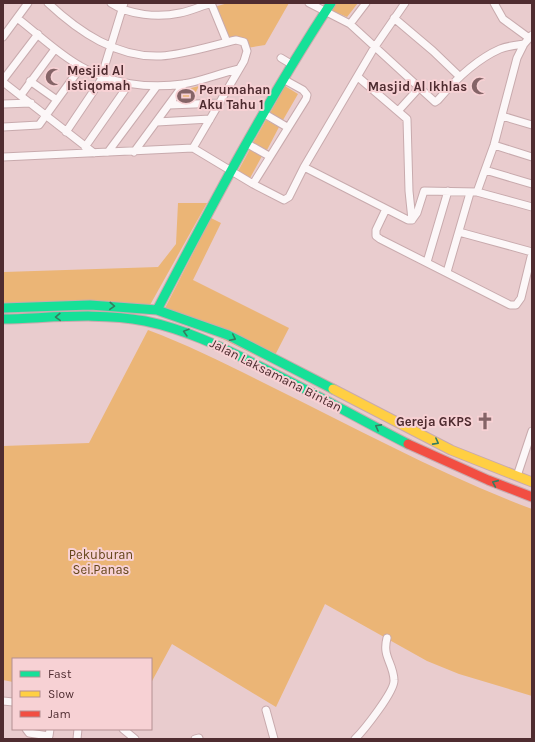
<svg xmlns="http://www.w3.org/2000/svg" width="535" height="742" font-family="Karla,sans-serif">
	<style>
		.green { fill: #ebb576 }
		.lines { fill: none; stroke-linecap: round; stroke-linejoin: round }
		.street-casing { stroke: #c8aaad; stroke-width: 9 }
		.fast-casing { stroke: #c8aaad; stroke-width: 11 }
		.slow-casing { stroke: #c8aaad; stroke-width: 11 }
		.jam-casing { stroke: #c8aaad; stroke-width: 11 }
		.street { stroke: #fcf7f8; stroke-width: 7 }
		.fast { stroke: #16e098; stroke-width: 9 }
		.slow { stroke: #ffcf43; stroke-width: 9 }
		.jam { stroke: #f24e42; stroke-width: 9 }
		.oneway { stroke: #357d5f }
		.labels { text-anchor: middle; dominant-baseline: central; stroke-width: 4; stroke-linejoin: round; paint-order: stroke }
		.poi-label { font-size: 13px; font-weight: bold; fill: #4f2c30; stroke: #f7d1d4; text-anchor: start }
		.street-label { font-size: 13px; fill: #4f2c30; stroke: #f7d1d4 }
		.park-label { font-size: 13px; fill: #644519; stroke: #f7d1d4 }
	</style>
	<rect width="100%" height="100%" fill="#e9ccce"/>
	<!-- green -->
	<path class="green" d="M 228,3 L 289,3 L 265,45 L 247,48 L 240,39 L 227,42 L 214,7 Z
		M 333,3 L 358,3 L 347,17 L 328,9 Z
		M 199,86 L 190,103 L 172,105 L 183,90 Z
		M 285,86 L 298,94 L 283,120 L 270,113 Z
		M 266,120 L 279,127 L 267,150 L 253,143 Z
		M 250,149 L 262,156 L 249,180 L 237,173 Z
		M 178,203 L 207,203 L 150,305 L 4,305 L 4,272 L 158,267 L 176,244 Z
		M 211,218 L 221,223 L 193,280 L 289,328 L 271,363 L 164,310 Z
		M 148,330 C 191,346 232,367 274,388 C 359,430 444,476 532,509 L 532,696 L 459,674 L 427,661 L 325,604 L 276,707 L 172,644 L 151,683 L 151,659 L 13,659 L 13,682 L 3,680 L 3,446 L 89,443 Z"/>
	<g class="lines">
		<!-- street casing -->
		<g class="street-casing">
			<path id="street" d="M 48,3 C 79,32 117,58 161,56 C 183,55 214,45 236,40 L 244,42 L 247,51 L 244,61 L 193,148
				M 111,3 C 129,15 158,18 180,13 C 191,11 201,6 212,3
				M 211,3 L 227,42
				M 309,3 L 350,24 L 435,102 L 438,100 C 455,80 475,60 500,49 C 507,46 517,45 524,44
				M 405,3 L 374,48 L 304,167 L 408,220 L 412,220 L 417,213 L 424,191 L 477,192 L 494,145 L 517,58 L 524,44 L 532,35
				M 494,3 L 503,19 L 529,38
				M 17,18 C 38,34 57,53 80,66 C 110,84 149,89 183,84 C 202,81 220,73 239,69
				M 394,18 L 433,51 L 459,76
				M 350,24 L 366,3
				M 3,37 L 28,3
				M 281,58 L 291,64
				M 358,77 L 407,119 L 409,191 L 412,220
				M 3,80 L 38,34
				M 3,82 L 94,153
				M 21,95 L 55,49
				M 57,100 L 81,67
				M 3,104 L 31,103
				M 169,105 L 220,103
				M 399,110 L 419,88
				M 263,113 L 287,127
				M 502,116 L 532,125
				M 157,122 L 210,119
				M 3,127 L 39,125 L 57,100 L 30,81
				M 66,132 L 103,77 L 105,65 L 124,3
				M 246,143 L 269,156
				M 494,145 L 532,157
				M 85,147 L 129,84
				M 108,152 L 157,86
				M 134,152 L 184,84
				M 3,157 L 193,148 L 253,184 L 284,200 L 289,197 L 304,167
				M 485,170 L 532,184
				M 253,184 L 306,99 L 307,95 L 303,90 L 283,79
				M 477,192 L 532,207
				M 386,209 L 376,230 L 376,236 L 380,239 L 510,305 L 516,305 L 521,298 L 532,253
				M 459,232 L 532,252
				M 427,262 L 448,191
				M 447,272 L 470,193
				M 517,476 L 532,431
				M 3,701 L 13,702
				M 266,710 L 274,739
				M 26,729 L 29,733 L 49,736 L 50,729
				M 123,729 L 135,739
				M 77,739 L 78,729
				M 195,739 L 199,738
				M 355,739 C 364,730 395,691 394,680 C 393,662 382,657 387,638"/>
		</g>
		<!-- fast casing -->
		<g class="fast-casing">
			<path id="fast" d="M 3,308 L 90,305 L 157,310 L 228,335 L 333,389
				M 157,310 C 212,205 266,102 331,3
				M 3,319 C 50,318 99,312 145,321 C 184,329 220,346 255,364 C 307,389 357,418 408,444"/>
		</g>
		<!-- slow casing -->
		<g class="slow-casing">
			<path id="slow" d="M 333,389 L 451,450 L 532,482"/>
		</g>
		<!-- jam casing -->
		<g class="jam-casing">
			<path id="jam" d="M 408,444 L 488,480 L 532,497"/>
		</g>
		<!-- street -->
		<use href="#street" class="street"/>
		<!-- fast -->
		<use href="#fast" class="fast"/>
		<!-- slow -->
		<use href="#slow" class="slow"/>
		<!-- jam -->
		<use href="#jam" class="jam"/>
	</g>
	<!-- one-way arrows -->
	<defs><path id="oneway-chevron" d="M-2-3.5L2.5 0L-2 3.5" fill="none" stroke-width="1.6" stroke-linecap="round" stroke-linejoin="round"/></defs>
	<g class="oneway">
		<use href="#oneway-chevron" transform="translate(112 306) rotate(3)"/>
		<use href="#oneway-chevron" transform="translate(58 317) rotate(178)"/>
		<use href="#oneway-chevron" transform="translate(186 332) rotate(-164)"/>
		<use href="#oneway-chevron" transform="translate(233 338) rotate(26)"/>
		<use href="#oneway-chevron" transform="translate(378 427) rotate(-152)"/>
		<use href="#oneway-chevron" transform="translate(436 442) rotate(28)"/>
		<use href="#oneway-chevron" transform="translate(495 483) rotate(-156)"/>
	</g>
	<!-- icons -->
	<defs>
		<g id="mosque-bare" transform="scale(1.38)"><path d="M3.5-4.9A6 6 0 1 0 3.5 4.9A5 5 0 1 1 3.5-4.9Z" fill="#856467" stroke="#f7d1d4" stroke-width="2.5" paint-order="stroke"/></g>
		<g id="stadium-bare" transform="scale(1.38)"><path d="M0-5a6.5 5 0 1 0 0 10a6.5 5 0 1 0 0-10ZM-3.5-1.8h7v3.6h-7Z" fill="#856467" stroke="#f7d1d4" stroke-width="2.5" paint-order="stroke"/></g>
		<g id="church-bare" transform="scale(1.38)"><path d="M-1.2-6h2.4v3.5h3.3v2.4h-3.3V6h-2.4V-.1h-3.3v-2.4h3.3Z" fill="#856467" stroke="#f7d1d4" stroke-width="2.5" paint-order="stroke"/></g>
	</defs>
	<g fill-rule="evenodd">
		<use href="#mosque-bare" x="54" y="77"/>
		<use href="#mosque-bare" x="480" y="86"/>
		<use href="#stadium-bare" x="186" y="96"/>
		<use href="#church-bare" x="485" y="421"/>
	</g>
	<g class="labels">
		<!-- poi labels -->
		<g class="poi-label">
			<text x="67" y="70">Mesjid Al<tspan x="67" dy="15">Istiqomah</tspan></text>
			<text x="467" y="86" text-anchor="end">Masjid Al Ikhlas</text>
			<text x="199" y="89">Perumahan<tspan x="199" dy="15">Aku Tahu 1</tspan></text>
			<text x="472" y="421" text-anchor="end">Gereja GKPS</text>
		</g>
		<!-- street labels -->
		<g class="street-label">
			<text transform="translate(276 375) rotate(27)">Jalan Laksamana Bintan</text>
		</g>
		<!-- park labels -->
		<g class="park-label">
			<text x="101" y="554">Pekuburan<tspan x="101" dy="15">Sei.Panas</tspan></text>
		</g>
	</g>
	<!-- border -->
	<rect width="535" height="742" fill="none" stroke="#4f2c30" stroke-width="8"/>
	<!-- legend -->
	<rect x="12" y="658" width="140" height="72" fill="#f7d1d4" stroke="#b48f92"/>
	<rect x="20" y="671" width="20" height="6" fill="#16e098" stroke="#b48f92"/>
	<text x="48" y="678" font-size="12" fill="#4f2c30">Fast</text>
	<rect x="20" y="691" width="20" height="6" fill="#ffcf43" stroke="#b48f92"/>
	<text x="48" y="698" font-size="12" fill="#4f2c30">Slow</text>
	<rect x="20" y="711" width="20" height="6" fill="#f24e42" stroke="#b48f92"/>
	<text x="48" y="718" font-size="12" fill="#4f2c30">Jam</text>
</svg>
